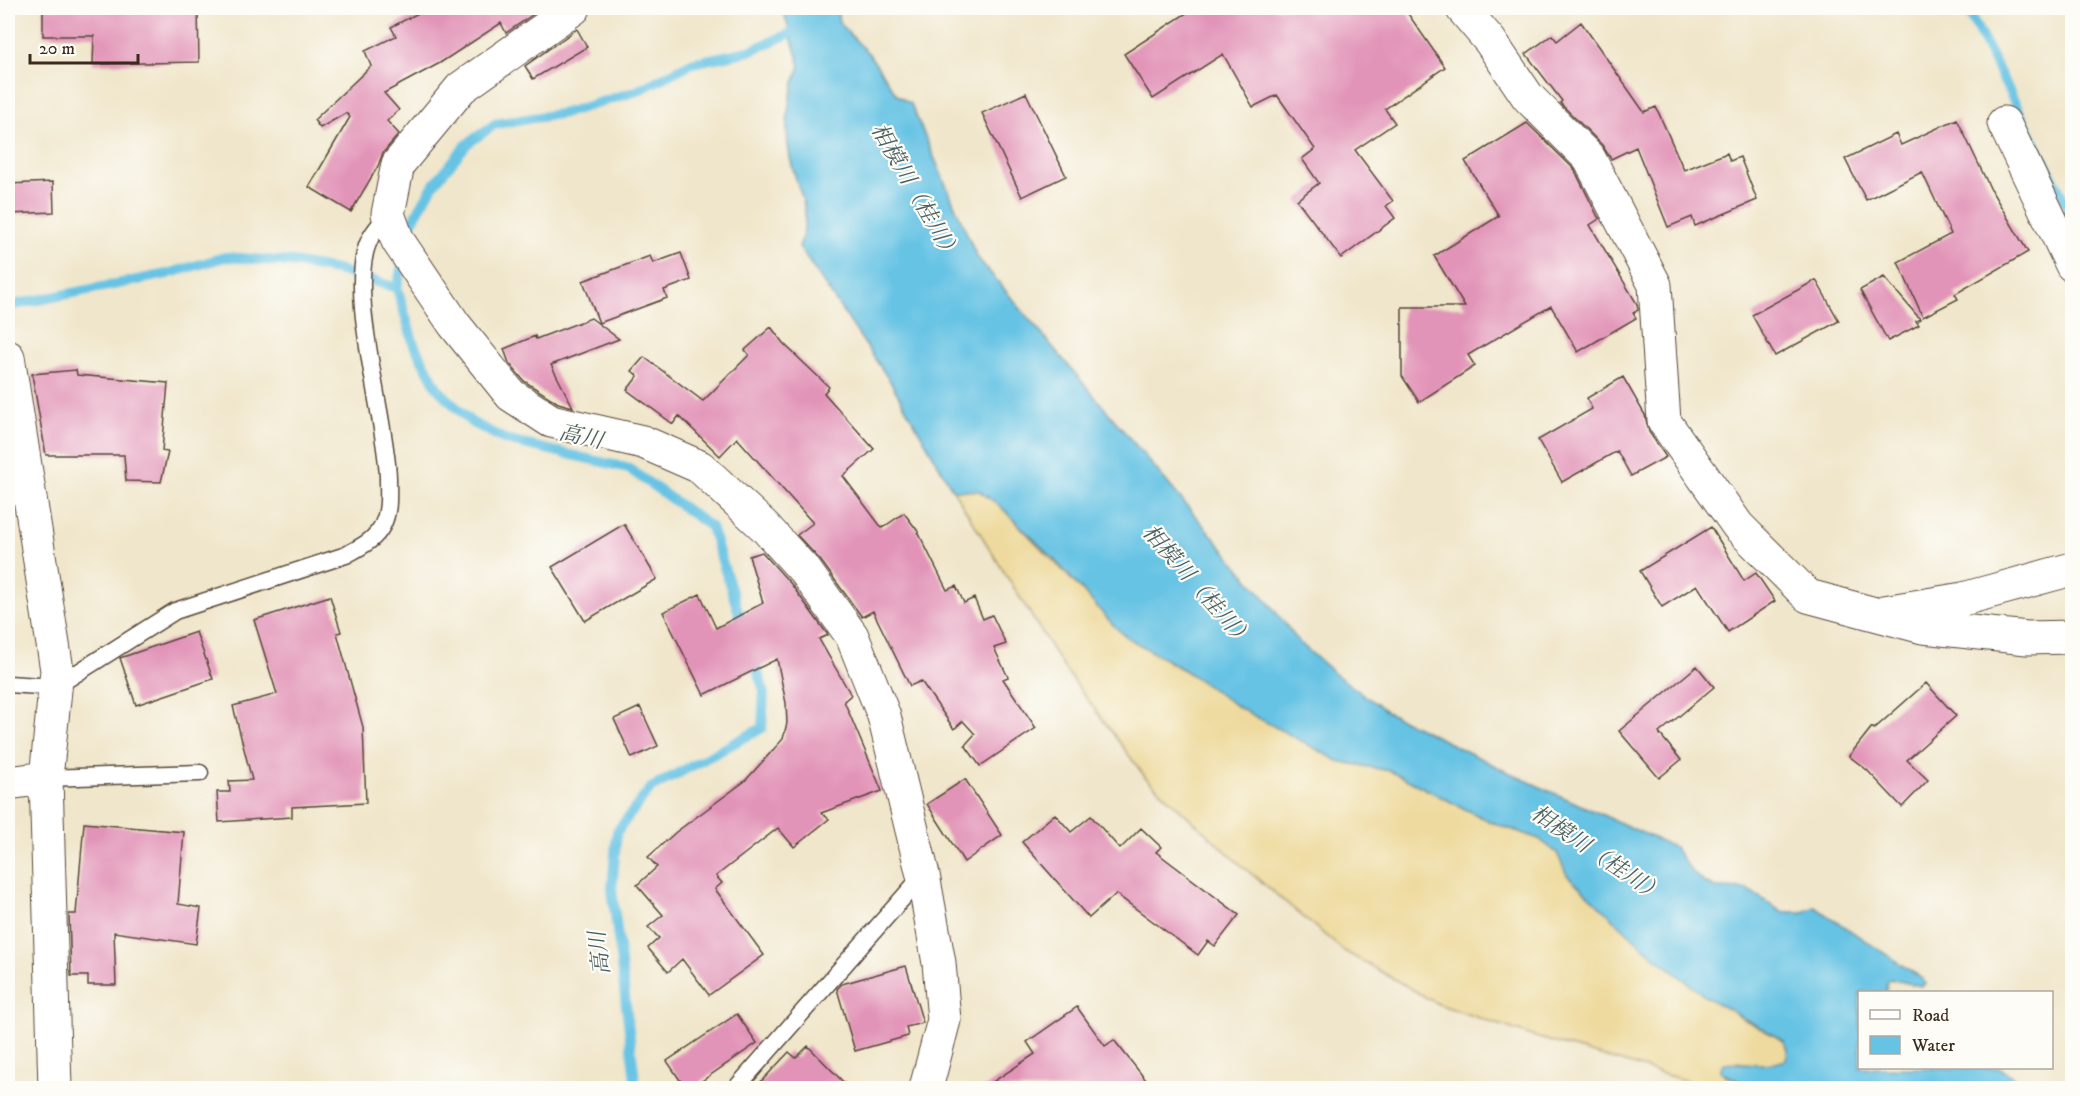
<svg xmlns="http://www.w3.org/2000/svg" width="2080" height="1096" font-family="'IM FELL DW Pica','Noto Serif JP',serif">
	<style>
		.sand { fill: #eeda9e; stroke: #94825e; stroke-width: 1.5 }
		.water { fill: #66c3e4; stroke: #507681; stroke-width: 1.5 }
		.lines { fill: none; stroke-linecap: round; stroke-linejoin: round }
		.stream { stroke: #66c3e4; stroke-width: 10 }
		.building { fill: #e294b8 }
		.service-casing { stroke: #564638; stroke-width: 19 }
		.minor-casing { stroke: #564638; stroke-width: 35 }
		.service { stroke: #fff; stroke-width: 16 }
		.minor { stroke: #fff; stroke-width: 33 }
		.labels { text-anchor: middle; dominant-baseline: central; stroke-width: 4.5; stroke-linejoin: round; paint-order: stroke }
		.water-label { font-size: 22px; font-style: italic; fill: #4a6063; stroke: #fdfcf7 }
	</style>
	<rect width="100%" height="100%" fill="#fdfcf7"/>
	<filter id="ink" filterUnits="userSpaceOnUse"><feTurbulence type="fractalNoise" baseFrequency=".0167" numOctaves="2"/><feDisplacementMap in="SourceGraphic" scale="12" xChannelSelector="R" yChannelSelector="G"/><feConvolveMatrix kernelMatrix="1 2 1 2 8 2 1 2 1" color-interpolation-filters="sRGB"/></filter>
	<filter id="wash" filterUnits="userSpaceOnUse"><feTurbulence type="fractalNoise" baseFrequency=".008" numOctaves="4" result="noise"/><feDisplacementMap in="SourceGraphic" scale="24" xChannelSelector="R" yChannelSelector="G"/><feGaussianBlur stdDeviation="1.35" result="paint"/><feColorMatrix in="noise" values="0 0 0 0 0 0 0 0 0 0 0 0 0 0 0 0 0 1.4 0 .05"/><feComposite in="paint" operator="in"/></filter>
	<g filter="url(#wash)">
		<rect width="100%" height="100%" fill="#f0e6cb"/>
		<!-- sand -->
		<path class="sand" d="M 965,489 L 979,491 L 999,505 L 1128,638 L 1338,761 L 1390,771 L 1491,822 L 1539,839 L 1557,853 L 1567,875 L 1593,897 L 1741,1018 L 1784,1041 L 1788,1049 L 1786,1060 L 1771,1066 L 1737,1062 L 1725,1075 L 1752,1088 L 1701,1085 L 1539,1038 L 1438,1004 L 1344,951 L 1241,865 L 1146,778 L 1064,668 L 953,490 Z"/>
		<!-- water -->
		<path class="water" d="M 790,8 L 837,8 L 839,23 L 869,54 L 897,95 L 911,104 L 977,257 L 1268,602 L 1299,642 L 1335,674 L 1389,713 L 1516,776 L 1674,847 L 1691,871 L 1705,883 L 1716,888 L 1747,889 L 1782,912 L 1803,912 L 1815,907 L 1923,979 L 1925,984 L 1921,986 L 1890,979 L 1887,982 L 1886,992 L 1860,992 L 1860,1068 L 2000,1068 L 2030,1088 L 1752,1088 L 1720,1071 L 1723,1064 C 1745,1061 1765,1068 1786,1060 L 1788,1049 L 1784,1041 L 1772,1034 L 1706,997 L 1644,948 L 1567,875 L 1557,853 L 1539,839 L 1491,822 L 1390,771 L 1338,761 L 1238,707 L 1183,669 L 1128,638 L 1115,627 L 1053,558 L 999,505 L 979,491 L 953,490 L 890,381 L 799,247 C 814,205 798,196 790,157 C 783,125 788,96 800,66 L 784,13 Z"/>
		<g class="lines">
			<!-- stream -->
			<path class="stream" d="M 1967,8 L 2072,216
				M 408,242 L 412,222 L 434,184 L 467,144 L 495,124 L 565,113 L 637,91 L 692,63 L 749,51 L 803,28
				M 403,261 L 397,288 L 414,345 L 438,389 L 471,422 L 506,440 L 628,468 L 711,527 L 744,629
				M 8,306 L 167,274 L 225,257 L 292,262 L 341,271 L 397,288
				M 636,1088 L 612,889 L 617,831 L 651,788 L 762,728 L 764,691 L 753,658"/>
		</g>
		<g id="blocks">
			<!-- building -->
			<path class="building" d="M 43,8 L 198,10 L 199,62 L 93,64 L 94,36 L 43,36 Z
				M 428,8 L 542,8 L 506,33 L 501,23 L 440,63 L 384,93 L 399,110 L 387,121 L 399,134 L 383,153 L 378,166 L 351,212 L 309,187 L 350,117 L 346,113 L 320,128 L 314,120 L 371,66 L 365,51 L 396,36 L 391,27 Z
				M 1194,8 L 1404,8 L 1445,67 L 1385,109 L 1395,123 L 1355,150 L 1393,201 L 1386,206 L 1395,218 L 1341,258 L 1297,200 L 1319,183 L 1302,159 L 1315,149 L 1277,95 L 1253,107 L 1223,54 L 1153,99 L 1124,54 Z
				M 1581,22 L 1644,112 L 1656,107 L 1684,170 L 1727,153 L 1730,161 L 1740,157 L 1757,200 L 1695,226 L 1692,217 L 1668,227 L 1636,147 L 1611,159 L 1602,145 L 1560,103 L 1562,101 L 1526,54 L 1552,35 L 1557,41 Z
				M 577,29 L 587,47 L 533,79 L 525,66 Z
				M 1026,93 L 1066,176 L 1022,197 L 982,113 Z
				M 1957,119 L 1991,190 L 2028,252 L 1955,294 L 1958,299 L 1923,317 L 1898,262 L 1951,234 L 1922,172 L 1866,200 L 1845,159 L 1896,134 L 1901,145 Z
				M 1527,123 L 1574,169 L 1599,219 L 1590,225 L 1637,304 L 1638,310 L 1633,313 L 1636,318 L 1578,352 L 1551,306 L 1468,355 L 1475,366 L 1419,402 L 1402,376 L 1402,307 L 1465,307 L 1434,256 L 1499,216 L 1465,161 Z
				M 53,182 L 54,212 L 9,214 L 8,184 Z
				M 681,253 L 691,280 L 664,290 L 667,298 L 599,323 L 583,281 L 650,256 L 653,263 Z
				M 1884,277 L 1920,319 L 1916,321 L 1919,325 L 1888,341 L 1860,290 Z
				M 1816,280 L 1839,321 L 1775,356 L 1752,315 Z
				M 591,318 L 619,339 L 551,365 L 573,407 L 558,403 L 524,381 L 509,363 L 504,349 L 535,336 L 536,339 Z
				M 771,327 L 783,343 L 829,387 L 824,393 L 874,449 L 843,476 L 882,528 L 904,513 L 917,530 L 947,590 L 956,586 L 964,603 L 974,598 L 983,619 L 992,615 L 1006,644 L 994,648 L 1008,677 L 1003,679 L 1036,728 L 980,766 L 965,745 L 975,734 L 963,721 L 954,729 L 921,681 L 910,686 L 873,611 L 862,617 L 821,561 L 797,535 L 813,523 L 737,438 L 720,456 L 679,416 L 673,424 L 627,390 L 638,376 L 632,371 L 644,357 L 703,401 L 749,355 L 745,350 Z
				M 76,370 L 77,375 L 168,383 L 162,451 L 168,452 L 161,482 L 126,481 L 124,455 L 46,455 L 32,374 Z
				M 1623,377 L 1645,415 L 1649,432 L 1666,457 L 1631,476 L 1617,451 L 1562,482 L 1538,440 L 1592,409 L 1587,398 Z
				M 624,524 L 657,579 L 585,621 L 552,567 Z
				M 1711,527 L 1744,581 L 1756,573 L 1775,601 L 1728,632 L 1697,585 L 1662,607 L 1640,571 Z
				M 762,552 L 791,584 L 828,635 L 819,639 L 851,695 L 844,701 L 882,791 L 821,813 L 829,819 L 794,847 L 778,828 L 716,876 L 722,883 L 715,889 L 764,955 L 709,995 L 682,959 L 668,972 L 648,948 L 659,938 L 648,927 L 663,915 L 637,885 L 657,867 L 648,857 L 676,832 L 745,781 L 783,739 L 787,723 L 786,703 L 777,659 L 704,695 L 663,612 L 700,594 L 716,628 L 763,603 L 749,556 Z
				M 330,596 L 341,632 L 337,633 L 363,727 L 366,803 L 292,807 L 292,817 L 219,822 L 217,792 L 230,792 L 229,781 L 252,780 L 233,706 L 277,694 L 254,620 Z
				M 196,632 L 213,679 L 136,705 L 120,658 Z
				M 1697,666 L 1714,687 L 1659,733 L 1681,760 L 1659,778 L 1619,731 Z
				M 1926,683 L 1956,716 L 1907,760 L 1928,780 L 1902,807 L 1867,770 L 1849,756 L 1872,727 L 1874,729 Z
				M 640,707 L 658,746 L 632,758 L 614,719 Z
				M 965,779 L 1002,835 L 964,862 L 927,804 Z
				M 1055,814 L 1071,832 L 1091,816 L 1120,849 L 1141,828 L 1161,847 L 1156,852 L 1239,915 L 1215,946 L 1208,941 L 1198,955 L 1116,894 L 1089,918 L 1022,842 Z
				M 84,823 L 184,832 L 178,904 L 201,908 L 196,944 L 114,932 L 116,985 L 88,985 L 88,976 L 71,976 L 69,914 L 76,914 Z
				M 906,966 L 923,1023 L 906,1027 L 908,1036 L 855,1051 L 837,989 L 842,984 Z
				M 1077,1007 L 1105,1046 L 1114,1040 L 1153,1089 L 982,1089 L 1035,1054 L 1027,1042 Z
				M 737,1014 L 757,1043 L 690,1089 L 686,1089 L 667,1061 Z
				M 808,1046 L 850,1089 L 754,1089 L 789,1052 L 796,1058 Z"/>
		</g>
	</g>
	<g filter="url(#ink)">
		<use href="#blocks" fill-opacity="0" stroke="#564638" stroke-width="1.5"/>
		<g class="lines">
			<!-- service casing -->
			<g class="service-casing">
				<path id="service" d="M 8,684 L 55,687 L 175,611 L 346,555 C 360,547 374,541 382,526 C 390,511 388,495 388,477 C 386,417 346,290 369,241 C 373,231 382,223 388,214
					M 46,778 L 200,773
					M 736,1088 L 923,875"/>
			</g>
			<!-- minor casing -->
			<g class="minor-casing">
				<path id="minor" d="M 574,8 L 461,88 L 398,164 L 388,214 L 398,241 L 454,324 L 511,395 L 551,421 L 643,442 L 700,467 L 764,526 L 806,572 L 852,636 L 884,716 L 923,875 L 939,963 L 944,1020 L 926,1088
					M 1462,8 L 1490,41 L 1528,97 L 1589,158 L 1655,285 L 1664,421 L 1738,526 L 1808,596 L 1923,627 L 2027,638 L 2072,637
					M 2004,123 L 2072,265
					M 8,357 L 57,670 L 46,778 L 55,1088
					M 1884,612 L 1963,599 L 2072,569
					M 8,783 L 46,778"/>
			</g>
			<!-- service -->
			<use href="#service" class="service"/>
			<!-- minor -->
			<use href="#minor" class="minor"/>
		</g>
	</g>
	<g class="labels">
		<!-- water labels -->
		<g class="water-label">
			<text transform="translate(915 192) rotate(60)">相模川（桂川）</text>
			<text transform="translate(581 437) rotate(13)">高川</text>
			<text transform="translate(1197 586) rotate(49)">相模川（桂川）</text>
			<text transform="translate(1597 854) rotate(34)">相模川（桂川）</text>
			<text transform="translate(600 953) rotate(-97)">高川</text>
		</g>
	</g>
	<!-- margin -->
	<rect width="2080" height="1096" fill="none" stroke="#fdfcf7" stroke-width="30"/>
	<!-- legend -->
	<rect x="1858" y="991" width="195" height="78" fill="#fdfcf7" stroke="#afa8a0" stroke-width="1.5"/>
	<rect x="1870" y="1010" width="30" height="9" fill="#ffffff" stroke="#afa8a0" stroke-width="1.5"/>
	<text x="1912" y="1021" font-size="18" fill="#3b2a1e">Road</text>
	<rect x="1870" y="1036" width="30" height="18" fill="#66c3e4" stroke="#afa8a0" stroke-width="1.5"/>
	<text x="1912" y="1051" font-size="18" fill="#3b2a1e">Water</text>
	<!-- scale -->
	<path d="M30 54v9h108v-9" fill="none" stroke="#3b2a1e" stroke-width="3"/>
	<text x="39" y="54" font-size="18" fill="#3b2a1e" stroke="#fdfcf7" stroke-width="4.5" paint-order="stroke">20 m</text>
</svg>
